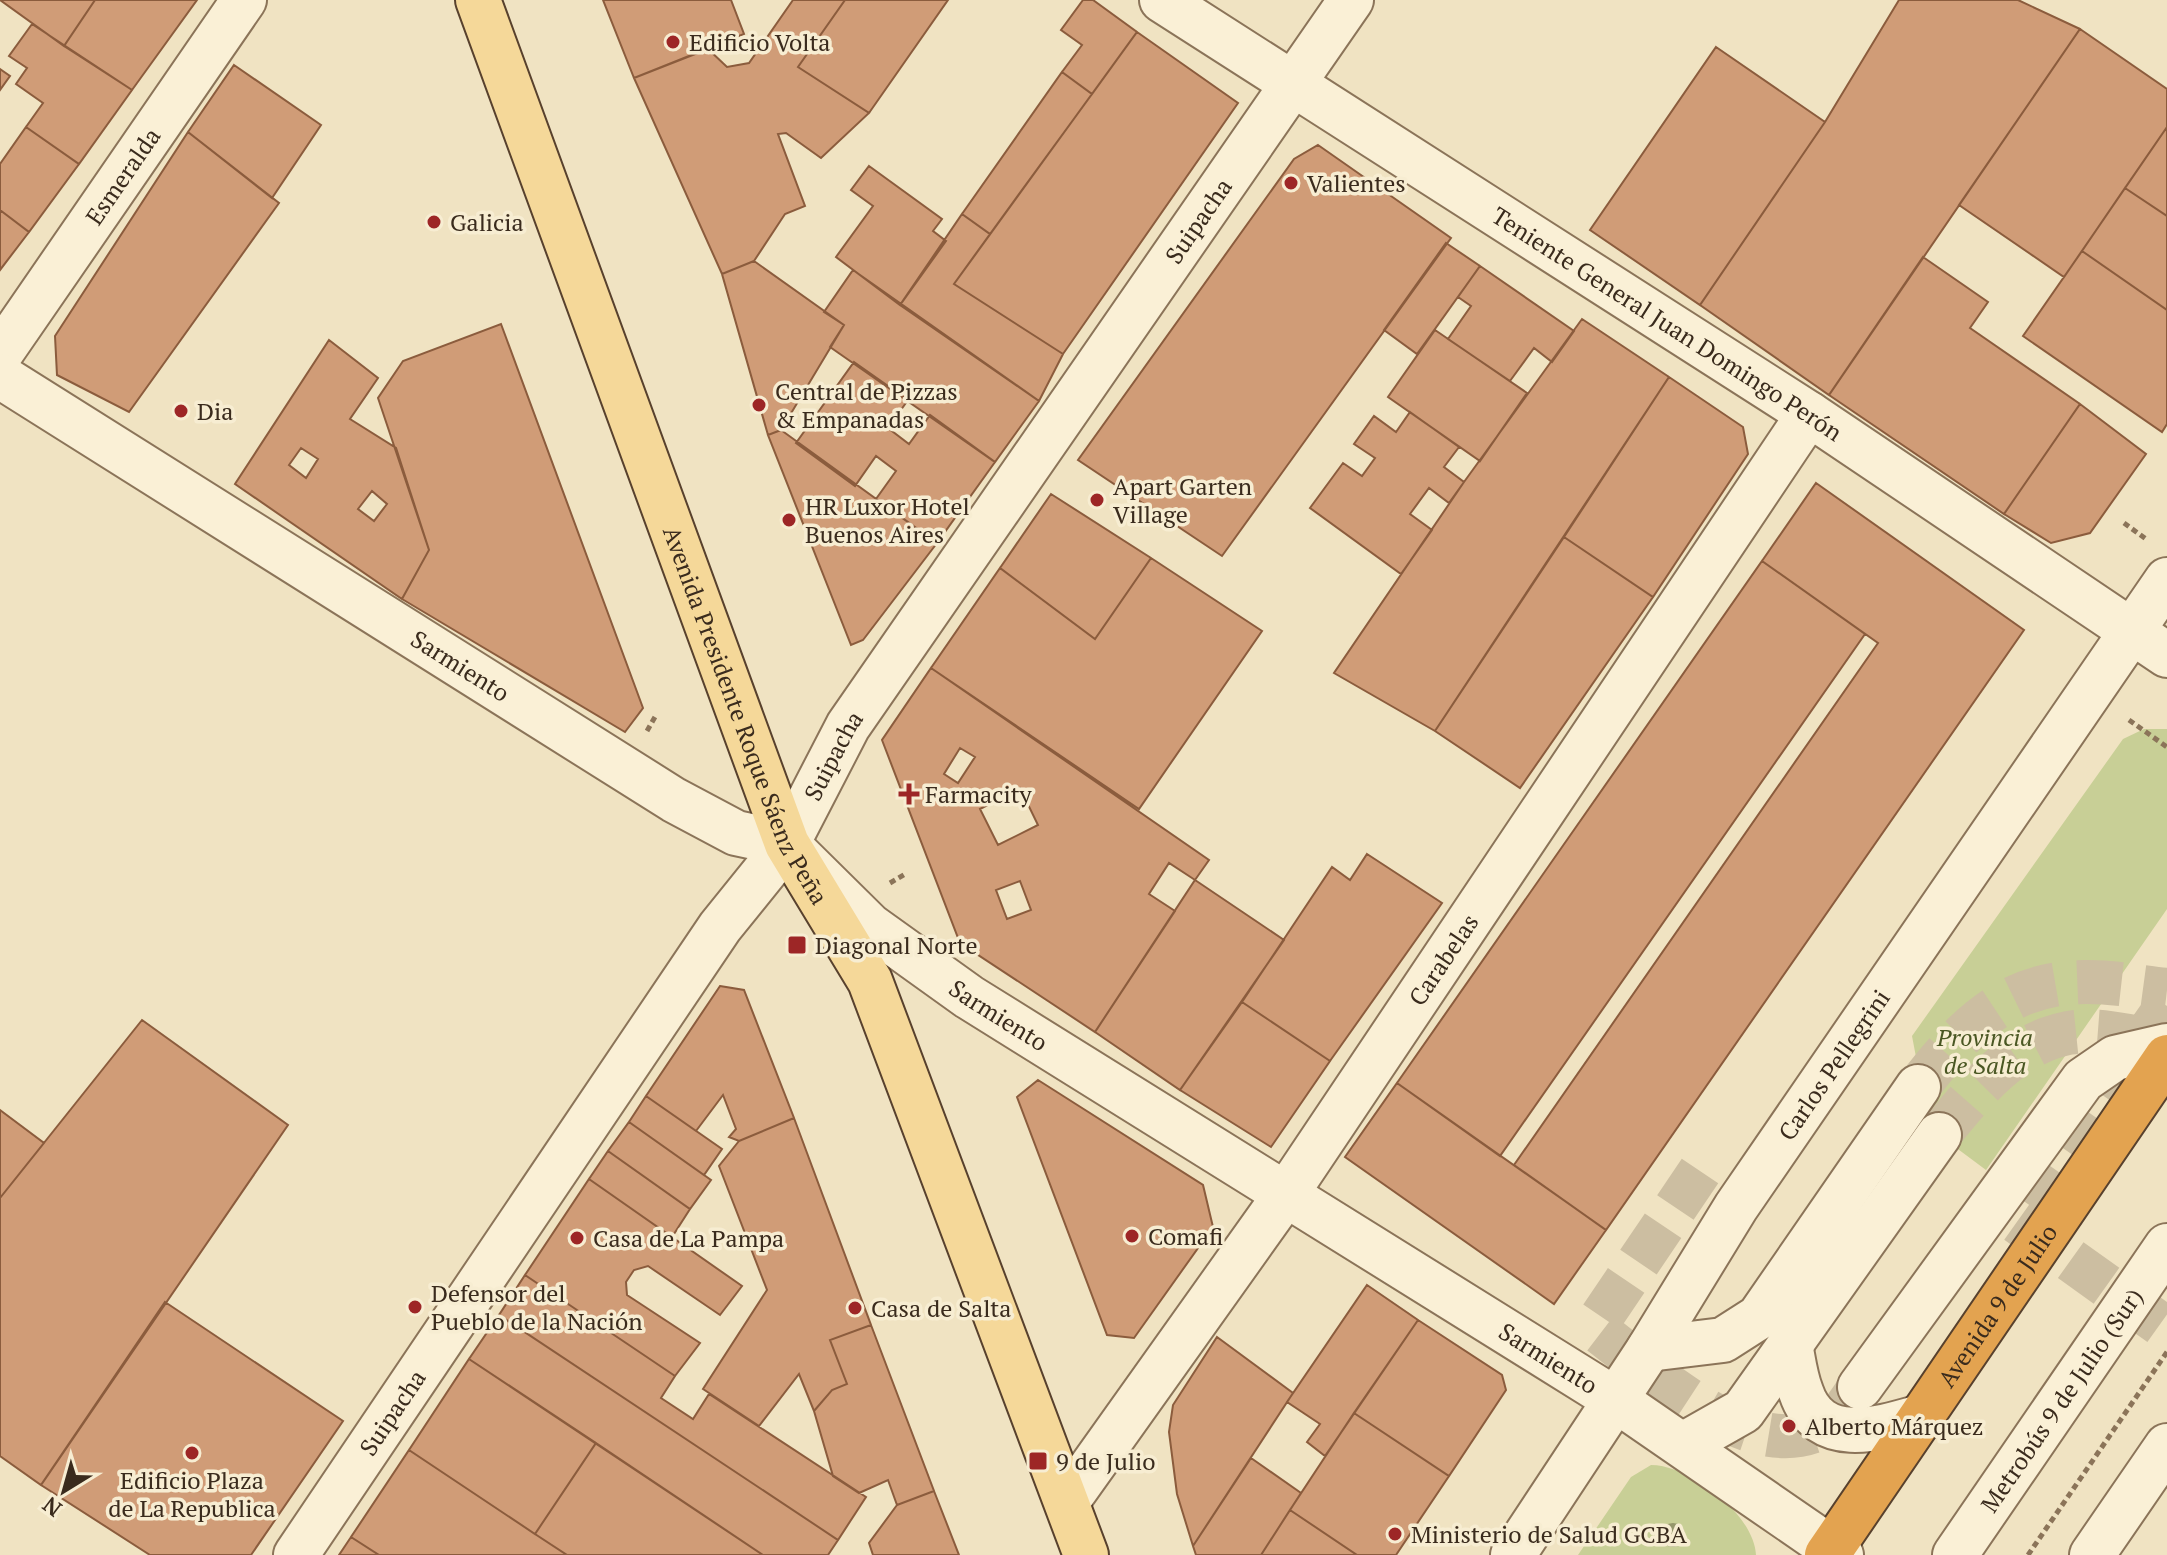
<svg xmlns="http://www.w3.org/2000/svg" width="2167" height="1555" font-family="'PT Serif',serif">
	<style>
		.green { fill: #c8cf96 }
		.building { fill: #d09c77; stroke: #8b5c3d; stroke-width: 2; fill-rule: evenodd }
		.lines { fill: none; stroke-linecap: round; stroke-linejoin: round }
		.minor-tunnel { stroke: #ccbea1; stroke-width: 44; stroke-dasharray: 44 22; stroke-linecap: butt }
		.minor-casing { stroke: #8b7459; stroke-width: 48 }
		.major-casing { stroke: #58412d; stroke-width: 48 }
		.highway-casing { stroke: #58412d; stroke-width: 48 }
		.path { stroke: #8b7459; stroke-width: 5; stroke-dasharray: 6 4; stroke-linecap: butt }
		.minor { stroke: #faf0d6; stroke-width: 44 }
		.major { stroke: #f5d899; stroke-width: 44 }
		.highway { stroke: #e3a350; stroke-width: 44 }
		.tree { fill: #95966b }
		.poi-dot { fill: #9d2626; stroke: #f7edd2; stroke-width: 3 }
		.labels { text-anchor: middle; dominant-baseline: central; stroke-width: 7; stroke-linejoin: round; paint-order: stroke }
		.poi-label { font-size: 24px; fill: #3a2b1d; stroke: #f7edd2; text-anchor: start }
		.street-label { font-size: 24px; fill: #3a2b1d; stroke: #f7edd2 }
		.park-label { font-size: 24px; font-style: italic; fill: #4a5723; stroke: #f7edd2 }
	</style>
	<rect width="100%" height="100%" fill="#f0e3c2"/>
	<!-- green -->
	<path class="green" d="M 2144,729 L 2167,729 L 2167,909 L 1986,1170 L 1939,1135 L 1918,1087 L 1903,1077 L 1916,1057 L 1912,1036 L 2123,739 Z
		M 1651,1465 C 1690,1465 1754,1514 1756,1555 L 1578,1555 L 1631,1477 Z"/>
	<!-- building -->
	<path class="building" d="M 0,0 L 95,0 L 64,46 Z
		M 95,0 L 197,0 L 132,90 L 64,46 Z
		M 603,0 L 731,0 L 744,34 L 634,78 Z
		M 793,0 L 845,0 L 798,67 L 869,113 L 821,158 L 786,133 L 778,134 L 805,206 L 785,214 L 754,261 L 722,274 L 634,78 L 708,49 L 727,67 L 749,63 Z
		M 845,0 L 948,0 L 869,113 L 798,67 Z
		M 1083,0 L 1093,0 L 1137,32 L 1092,94 L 1062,72 L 1082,45 L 1061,30 Z
		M 1899,0 L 2018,0 L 2080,29 L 1829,395 L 1700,305 L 1825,122 Z
		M 32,24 L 132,90 L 79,164 L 26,127 L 43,103 L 16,84 L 27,68 L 9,56 Z
		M 2080,29 L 2167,89 L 2167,127 L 2064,277 L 1959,205 Z
		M 1137,32 L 1238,103 L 1063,354 L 954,284 Z
		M 1716,47 L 1825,122 L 1700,305 L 1590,230 Z
		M 234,65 L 321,125 L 272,198 L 188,132 Z
		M 0,69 L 10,76 L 0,90 Z
		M 1062,72 L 1092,94 L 990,234 L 962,214 Z
		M 26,127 L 79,164 L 29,232 L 0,210 L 0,164 Z
		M 2167,127 L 2167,216 L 2125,188 Z
		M 188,132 L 279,203 L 129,412 L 57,375 L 55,336 Z
		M 1318,145 L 1451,238 L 1222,556 L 1078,460 L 1294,159 Z
		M 869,166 L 942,219 L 933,231 L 946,241 L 900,305 L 836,257 L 873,206 L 851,190 Z
		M 2125,188 L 2167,216 L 2167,310 L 2082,251 Z
		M 0,210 L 29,232 L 0,270 Z
		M 962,214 L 990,234 L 954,284 L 1063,354 L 1039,401 L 900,305 Z
		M 1446,243 L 1480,266 L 1417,354 L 1384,330 Z
		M 2082,251 L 2167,310 L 2167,424 L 2162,432 L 2023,336 Z
		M 1923,257 L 1988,302 L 1970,328 L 2080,404 L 2004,514 L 1829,395 Z
		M 754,261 L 844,325 L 781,430 L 768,435 L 722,274 Z
		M 1480,266 L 1574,331 L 1552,362 L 1534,348 L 1510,381 L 1448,339 L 1471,306 L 1458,297 Z
		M 853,270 L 1039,401 L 995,462 L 830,347 L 844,325 L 824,312 Z
		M 1582,319 L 1669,377 L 1435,731 L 1334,673 L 1464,482 Z
		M 501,324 L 643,708 L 625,732 L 402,599 L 429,550 L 378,398 L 403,361 Z
		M 1435,330 L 1527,393 L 1480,461 L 1388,397 Z
		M 329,340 L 378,378 L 350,419 L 396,448 L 429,550 L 402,599 L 235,484 ZM 301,448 L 318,459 L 306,478 L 289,465 ZM 372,491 L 387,504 L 374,521 L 358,509 Z
		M 854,362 L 908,400 L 888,428 L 909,444 L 930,415 L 995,462 L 937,543 L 876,499 L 896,471 L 876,456 L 855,486 L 796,443 Z
		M 1669,377 L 1743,427 L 1748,454 L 1653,597 L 1564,537 Z
		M 2080,404 L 2146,454 L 2090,533 L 2051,543 L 2004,514 Z
		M 1410,412 L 1459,447 L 1444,467 L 1464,482 L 1449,503 L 1429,488 L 1410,514 L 1432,530 L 1401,574 L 1310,508 L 1343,463 L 1362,476 L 1375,458 L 1354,444 L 1374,416 L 1396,432 Z
		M 781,430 L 937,543 L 863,640 L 851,645 L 768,435 Z
		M 1816,483 L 2024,630 L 1606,1230 L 1514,1165 L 1878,643 L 1762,561 Z
		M 1051,494 L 1151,558 L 1095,639 L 1000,568 Z
		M 1564,537 L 1653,597 L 1520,788 L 1435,731 Z
		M 1151,558 L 1262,631 L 1139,809 L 931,668 L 1000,568 L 1095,639 Z
		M 1762,561 L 1865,634 L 1500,1156 L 1397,1083 Z
		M 931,668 L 1209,860 L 1195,880 L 1169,863 L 1149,894 L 1175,911 L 1095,1032 L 960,943 L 882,740 ZM 960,748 L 975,757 L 958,783 L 944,774 ZM 1020,788 L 1038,825 L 998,845 L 980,809 ZM 1020,881 L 1031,910 L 1007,919 L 996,890 Z
		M 1367,854 L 1442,903 L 1330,1061 L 1242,1002 L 1332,867 L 1350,880 Z
		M 1195,880 L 1284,940 L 1180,1090 L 1095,1032 Z
		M 720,986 L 744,990 L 794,1118 L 739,1141 L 729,1137 L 736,1129 L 723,1095 L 696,1131 L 646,1096 Z
		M 1242,1002 L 1330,1061 L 1271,1147 L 1180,1090 Z
		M 142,1020 L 288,1125 L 41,1485 L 0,1456 L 0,1198 Z
		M 1038,1080 L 1203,1185 L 1213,1227 L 1134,1338 L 1107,1335 L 1017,1097 Z
		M 1397,1083 L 1606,1230 L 1554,1304 L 1345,1157 Z
		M 646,1096 L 722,1149 L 704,1175 L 629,1122 Z
		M 0,1110 L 44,1143 L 0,1198 Z
		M 794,1118 L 871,1325 L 830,1340 L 847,1384 L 832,1390 L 814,1411 L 799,1374 L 759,1426 L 703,1389 L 767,1290 L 719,1166 L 739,1141 Z
		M 629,1122 L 711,1180 L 690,1209 L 608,1151 Z
		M 608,1151 L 690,1209 L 672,1237 L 589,1179 Z
		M 589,1179 L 742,1286 L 720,1315 L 648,1266 L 634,1270 L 626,1282 L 627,1295 L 700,1343 L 675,1376 L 525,1275 Z
		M 525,1275 L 675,1376 L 661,1398 L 693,1419 L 709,1394 L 866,1497 L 838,1540 L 499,1315 Z
		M 1367,1285 L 1418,1320 L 1325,1456 L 1307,1442 L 1320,1424 L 1287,1402 Z
		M 165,1302 L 343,1421 L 251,1555 L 150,1555 L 41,1485 Z
		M 499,1315 L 838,1540 L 828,1555 L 763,1555 L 469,1359 Z
		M 1418,1320 L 1502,1375 L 1506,1390 L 1449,1476 L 1354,1413 Z
		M 871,1325 L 934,1491 L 897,1505 L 888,1480 L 859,1493 L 833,1476 L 814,1411 L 832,1390 L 847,1384 L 830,1340 Z
		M 1217,1337 L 1293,1393 L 1193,1546 L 1177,1494 L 1169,1432 L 1173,1405 Z
		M 469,1359 L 596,1443 L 535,1534 L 409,1450 Z
		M 1354,1413 L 1449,1476 L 1396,1555 L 1357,1555 L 1290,1510 Z
		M 596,1443 L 763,1555 L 567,1555 L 535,1534 Z
		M 409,1450 L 535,1534 L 567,1555 L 379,1555 L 351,1537 Z
		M 1251,1458 L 1301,1493 L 1261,1555 L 1196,1555 L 1193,1546 Z
		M 934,1491 L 959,1555 L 873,1555 L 869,1543 L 897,1505 Z
		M 1290,1510 L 1357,1555 L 1261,1555 Z
		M 351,1537 L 379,1555 L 339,1555 Z"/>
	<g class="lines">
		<!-- minor-tunnel -->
		<path class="minor-tunnel" d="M 2167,1006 L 2016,1221 L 2167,1329
			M 1918,1087 C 1963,1029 2007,981 2088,982 C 2114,982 2141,987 2167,990
			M 1939,1135 C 1973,1093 2012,1044 2068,1033 C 2092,1028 2120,1035 2143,1038
			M 1700,1171 L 1594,1328 C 1652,1371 1764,1480 1837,1417 C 1846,1409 1853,1396 1860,1387"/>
		<!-- minor casing -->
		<g class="minor-casing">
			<g id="minor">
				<path id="s1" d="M 1162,0 L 1809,414 L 2167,655"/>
				<path id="s2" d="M 0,354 L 244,0"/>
				<path id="s3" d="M 0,376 L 674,800 L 736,833 L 787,844 L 870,926 L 969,997 L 1616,1400 L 1841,1555"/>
				<path d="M 1790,1344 C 1793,1359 1795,1377 1801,1392 C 1820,1449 1882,1428 1924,1416"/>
				<path d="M 1649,1349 L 1723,1340 L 1759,1317 L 1918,1087"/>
				<path d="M 1860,1387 L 2083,1080 L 2115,1058 L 2167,1046"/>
				<path d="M 1683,1445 L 1743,1411 L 1939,1135"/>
				<path id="s4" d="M 1068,1500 L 1286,1194 L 1809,414"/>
				<path id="s5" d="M 296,1555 L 720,927 L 787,844 L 848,726 L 1351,0"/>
				<path id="s6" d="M 1513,1555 L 1649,1349 L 1736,1207 L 2167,580"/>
				<path id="s7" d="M 1955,1555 L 2167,1246"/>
				<path d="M 2092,1555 L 2167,1446"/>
			</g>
		</g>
		<!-- major casing -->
		<g class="major-casing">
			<g id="major">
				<path id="s8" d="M 478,0 L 787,844 L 870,981 L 1086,1555"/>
			</g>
		</g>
		<!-- highway casing -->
		<g class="highway-casing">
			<g id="highway">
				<path id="s9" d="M 1827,1555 L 2167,1057"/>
			</g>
		</g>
		<!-- path -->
		<path class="path" d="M 2124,523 L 2146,539
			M 2129,720 L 2167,747
			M 647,731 L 655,717
			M 890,883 L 907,873
			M 2028,1555 L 2167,1352"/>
		<!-- minor -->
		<use href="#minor" class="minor"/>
		<!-- major -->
		<use href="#major" class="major"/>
		<!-- highway -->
		<use href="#highway" class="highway"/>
	</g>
	<!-- trees -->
	<circle class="tree" cx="1673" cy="1535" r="12"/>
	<!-- markers -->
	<g class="poi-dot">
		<circle cx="673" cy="42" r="8"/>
		<circle cx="1291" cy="183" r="8"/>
		<circle cx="434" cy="222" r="8"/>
		<circle cx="759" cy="405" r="8"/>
		<circle cx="181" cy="411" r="8"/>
		<circle cx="1097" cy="500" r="8"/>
		<circle cx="789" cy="520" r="8"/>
		<path d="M905 782h8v8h8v8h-8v8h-8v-8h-8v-8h8z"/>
		<rect x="787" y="935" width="20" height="20" rx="4"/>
		<circle cx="1132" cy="1236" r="8"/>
		<circle cx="577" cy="1238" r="8"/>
		<circle cx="415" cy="1307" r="8"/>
		<circle cx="855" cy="1308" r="8"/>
		<circle cx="1789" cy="1426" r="8"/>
		<circle cx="192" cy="1453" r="8"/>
		<rect x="1028" y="1451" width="20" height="20" rx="4"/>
		<circle cx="1395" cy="1534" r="8"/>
	</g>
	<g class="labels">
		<!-- poi labels -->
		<g class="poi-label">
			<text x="689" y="42">Edificio Volta</text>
			<text x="1307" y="183">Valientes</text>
			<text x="450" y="222">Galicia</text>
			<text x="775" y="391">Central de Pizzas<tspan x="775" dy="28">&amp; Empanadas</tspan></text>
			<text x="197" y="411">Dia</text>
			<text x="1113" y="486">Apart Garten<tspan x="1113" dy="28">Village</tspan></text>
			<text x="805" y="506">HR Luxor Hotel<tspan x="805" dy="28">Buenos Aires</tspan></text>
			<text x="925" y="794">Farmacity</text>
			<text x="815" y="945">Diagonal Norte</text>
			<text x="1148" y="1236">Comafi</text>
			<text x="593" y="1238">Casa de La Pampa</text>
			<text x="431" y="1293">Defensor del<tspan x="431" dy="28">Pueblo de la Nación</tspan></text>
			<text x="871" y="1308">Casa de Salta</text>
			<text x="1805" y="1426">Alberto Márquez</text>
			<text x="1056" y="1461">9 de Julio</text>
			<text x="192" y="1480" text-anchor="middle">Edificio Plaza<tspan x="192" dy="28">de La Republica</tspan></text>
			<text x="1411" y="1534">Ministerio de Salud GCBA</text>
		</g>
		<!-- street labels -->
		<g class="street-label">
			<text stroke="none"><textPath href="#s2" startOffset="216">Esmeralda</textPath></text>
			<text stroke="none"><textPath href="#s5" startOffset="1612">Suipacha</textPath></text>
			<text stroke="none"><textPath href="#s1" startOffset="600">Teniente General Juan Domingo Perón</textPath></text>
			<text stroke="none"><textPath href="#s3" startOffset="544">Sarmiento</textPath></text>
			<text stroke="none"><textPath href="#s8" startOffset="764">Avenida Presidente Roque Sáenz Peña</textPath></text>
			<text stroke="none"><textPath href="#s5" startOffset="964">Suipacha</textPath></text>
			<text stroke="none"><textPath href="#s4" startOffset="658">Carabelas</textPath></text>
			<text stroke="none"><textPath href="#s3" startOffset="1192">Sarmiento</textPath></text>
			<text stroke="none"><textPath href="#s6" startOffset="586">Carlos Pellegrini</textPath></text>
			<text stroke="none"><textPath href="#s9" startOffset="302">Avenida 9 de Julio</textPath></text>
			<text stroke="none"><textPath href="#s3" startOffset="1840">Sarmiento</textPath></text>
			<text stroke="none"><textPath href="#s7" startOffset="188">Metrobús 9 de Julio (Sur)</textPath></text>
			<text stroke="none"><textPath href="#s5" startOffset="172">Suipacha</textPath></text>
		</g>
		<!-- park labels -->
		<g class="park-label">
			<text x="1985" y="1037">Provincia<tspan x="1985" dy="28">de Salta</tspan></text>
		</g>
	</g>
	<!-- north arrow -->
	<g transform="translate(64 1491) rotate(217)" stroke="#f7edd2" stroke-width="6" paint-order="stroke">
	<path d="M0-6L14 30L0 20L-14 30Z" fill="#3a2b1d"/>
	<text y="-12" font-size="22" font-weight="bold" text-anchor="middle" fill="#3a2b1d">N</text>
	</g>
</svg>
